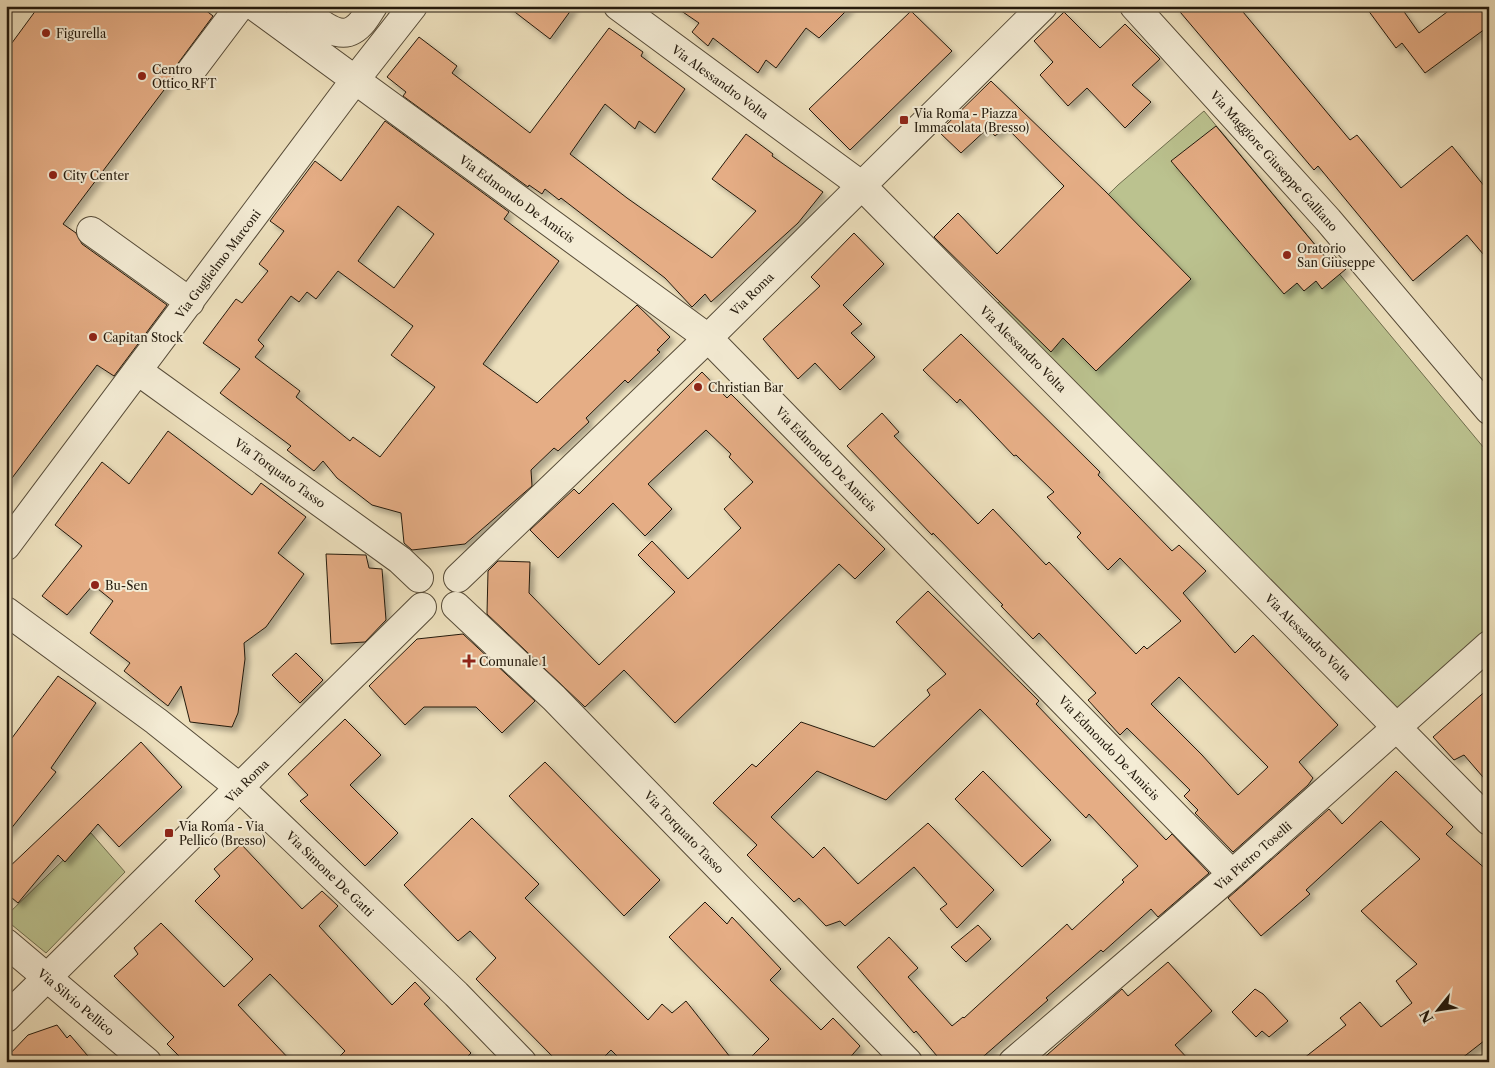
<svg xmlns="http://www.w3.org/2000/svg" width="1495" height="1068" font-family="'Libre Caslon Text',serif">
	<style>
		.green { fill: #bbc28f; stroke: #6f6e4e }
		.building { fill: #e5ad85; stroke: #23190c; fill-rule: evenodd; filter: url(#shadow) }
		.lines { fill: none; stroke-linecap: round; stroke-linejoin: round }
		.minor-casing { stroke: #564b38; stroke-width: 30 }
		.minor { stroke: #f4ecd5; stroke-width: 28 }
		.poi-dot { fill: #8f2418; stroke: #f4ecd5; stroke-width: 2 }
		.labels { text-anchor: middle; dominant-baseline: central; stroke-width: 4; stroke-linejoin: round; paint-order: stroke }
		.poi-label { font-size: 12px; fill: #23190c; stroke: #f4ecd5; text-anchor: start }
		.street-label { font-size: 12px; fill: #23190c; stroke: #f4ecd5 }
	</style>
	<defs>
		<filter id="shadow"><feDropShadow dx="4.5" dy="4.5" stdDeviation="2.5" flood-color="#0004"/></filter>
	</defs>
	<rect width="100%" height="100%" fill="#eee1be"/>
	<filter id="stains"><feTurbulence type="fractalNoise" baseFrequency=".004" numOctaves="4"/><feColorMatrix values="0 0 0 0 .2 0 0 0 0 .09 0 0 0 0 .02 0 0 0 .5 -.17"/></filter>
	<radialGradient id="worn" r=".72"><stop offset=".6" stop-color="#630" stop-opacity="0"/><stop offset="1" stop-color="#630" stop-opacity=".3"/></radialGradient>
	<!-- green -->
	<path class="green" d="M 1204,111 L 1489,454 L 1489,628 L 1398,711 L 995,306 L 1118,185 Z
		M 91,833 L 125,872 L 46,953 L 6,920 L 6,916 Z"/>
	<!-- building -->
	<path class="building" d="M 39,6 L 200,6 L 213,16 L 176,66 L 173,78 L 63,224 L 76,233 L 82,244 L 167,305 L 114,376 L 97,365 L 6,486 L 6,51 Z
		M 507,6 L 574,6 L 550,39 Z
		M 674,6 L 851,6 L 819,38 L 806,28 L 776,68 L 766,60 L 758,73 L 713,38 L 708,46 L 692,32 L 699,23 Z
		M 1175,6 L 1238,6 L 1350,140 L 1357,135 L 1401,188 L 1452,146 L 1489,192 L 1489,261 L 1467,235 L 1413,281 L 1318,166 L 1314,170 Z
		M 1365,6 L 1400,6 L 1419,33 L 1455,6 L 1489,6 L 1489,26 L 1425,73 L 1402,43 L 1396,48 Z
		M 911,11 L 952,51 L 850,150 L 809,109 Z
		M 1064,12 L 1100,48 L 1125,24 L 1160,59 L 1132,85 L 1151,102 L 1125,128 L 1087,88 L 1068,106 L 1040,75 L 1053,62 L 1034,41 Z
		M 609,28 L 643,52 L 641,56 L 685,89 L 655,133 L 639,121 L 635,129 L 605,104 L 570,154 L 627,198 L 712,258 L 756,211 L 712,179 L 746,134 L 773,154 L 772,156 L 823,192 L 798,223 L 711,302 L 705,294 L 692,307 L 665,278 L 561,198 L 559,200 L 545,189 L 542,194 L 529,185 L 528,187 L 403,96 L 406,92 L 387,77 L 419,37 L 457,66 L 452,73 L 530,133 Z
		M 991,81 L 1106,192 L 1191,279 L 1096,371 L 1063,338 L 1051,352 L 934,237 L 958,213 L 997,254 L 1064,186 L 1006,127 L 995,136 L 988,128 L 961,153 L 939,132 Z
		M 385,121 L 509,212 L 504,219 L 559,261 L 483,364 L 537,403 L 637,305 L 670,337 L 657,350 L 660,352 L 628,383 L 625,380 L 586,418 L 589,422 L 558,451 L 554,448 L 531,470 L 532,486 L 465,544 L 412,550 L 404,543 L 401,513 L 372,505 L 337,478 L 323,461 L 314,471 L 287,450 L 291,446 L 220,393 L 240,369 L 203,343 L 236,299 L 242,303 L 268,271 L 259,264 L 284,231 L 270,221 L 315,161 L 341,181 ZM 398,206 L 434,234 L 394,288 L 358,261 ZM 338,271 L 413,326 L 391,355 L 435,387 L 380,457 L 353,437 L 350,441 L 296,397 L 300,391 L 255,357 L 264,346 L 258,340 L 291,296 L 299,302 L 307,292 L 316,299 Z
		M 1216,126 L 1326,258 L 1332,253 L 1346,269 L 1322,289 L 1316,281 L 1304,291 L 1297,283 L 1284,294 L 1171,161 Z
		M 854,233 L 884,264 L 843,305 L 862,324 L 851,333 L 875,357 L 840,390 L 815,363 L 798,379 L 763,339 L 820,286 L 811,277 Z
		M 961,334 L 1100,472 L 1098,475 L 1172,551 L 1179,545 L 1206,571 L 1183,593 L 1235,653 L 1253,635 L 1338,725 L 1299,762 L 1313,778 L 1308,785 L 1233,852 L 1195,813 L 1198,810 L 1184,796 L 1190,790 L 1127,728 L 1120,735 L 1088,700 L 1096,693 L 1039,633 L 1033,639 L 1001,606 L 1003,605 L 933,533 L 932,535 L 847,446 L 882,413 L 899,432 L 894,436 L 978,524 L 993,509 L 1046,565 L 1049,562 L 1136,654 L 1144,646 L 1147,649 L 1181,621 L 1120,558 L 1108,570 L 1077,537 L 1081,533 L 1047,497 L 1054,492 L 1016,455 L 1014,456 L 960,399 L 957,403 L 923,370 ZM 1179,677 L 1268,767 L 1238,795 L 1202,755 L 1151,704 Z
		M 702,372 L 727,398 L 731,394 L 885,549 L 855,579 L 839,564 L 675,723 L 624,670 L 585,707 L 487,614 L 488,571 L 498,561 L 530,562 L 529,593 L 599,665 L 675,592 L 638,555 L 652,541 L 688,579 L 741,528 L 724,509 L 753,482 L 729,457 L 731,454 L 706,430 L 648,484 L 672,509 L 645,536 L 613,503 L 558,558 L 530,530 L 574,489 L 579,494 Z
		M 168,431 L 252,495 L 261,483 L 306,517 L 278,553 L 304,574 L 266,627 L 244,643 L 245,659 L 238,713 L 232,727 L 190,722 L 181,686 L 168,706 L 124,671 L 130,663 L 90,633 L 113,601 L 93,585 L 67,615 L 42,596 L 82,546 L 55,525 L 102,462 L 129,484 Z
		M 326,554 L 366,555 L 369,568 L 382,569 L 386,620 L 365,642 L 331,644 Z
		M 928,591 L 1039,701 L 1036,704 L 1166,840 L 1172,834 L 1209,873 L 1158,917 L 1151,909 L 1103,952 L 1101,950 L 1046,998 L 1048,1000 L 977,1062 L 942,1062 L 916,1031 L 914,1033 L 857,967 L 889,937 L 918,968 L 908,977 L 952,1026 L 963,1017 L 964,1018 L 1067,924 L 1072,930 L 1124,882 L 1122,880 L 1138,866 L 1089,814 L 1086,818 L 980,709 L 886,800 L 817,771 L 771,817 L 813,858 L 824,847 L 858,884 L 928,823 L 994,890 L 957,928 L 940,909 L 947,904 L 914,867 L 845,926 L 840,921 L 826,926 L 799,898 L 794,902 L 747,855 L 757,845 L 713,803 L 752,764 L 756,767 L 801,722 L 874,747 L 930,695 L 927,690 L 946,674 L 896,622 Z
		M 463,634 L 535,701 L 502,733 L 476,707 L 424,707 L 405,725 L 369,686 L 417,639 Z
		M 296,653 L 323,680 L 300,703 L 272,675 Z
		M 58,676 L 96,703 L 51,768 L 56,772 L 6,835 L 6,746 Z
		M 1489,688 L 1489,784 L 1464,755 L 1454,760 L 1433,737 Z
		M 345,719 L 381,755 L 350,785 L 398,833 L 365,866 L 300,801 L 308,795 L 288,774 Z
		M 141,742 L 182,787 L 119,847 L 98,824 L 65,862 L 58,855 L 18,903 L 6,893 L 6,870 Z
		M 545,762 L 660,880 L 624,916 L 509,796 Z
		M 983,771 L 1051,840 L 1022,867 L 955,799 Z
		M 1396,771 L 1453,827 L 1446,834 L 1489,872 L 1489,1037 L 1457,1062 L 1299,1062 L 1346,1025 L 1340,1018 L 1360,1002 L 1381,1027 L 1412,1003 L 1396,981 L 1417,964 L 1361,911 L 1420,859 L 1381,821 L 1306,890 L 1310,894 L 1261,936 L 1228,898 L 1329,809 L 1342,824 Z
		M 472,818 L 539,884 L 525,898 L 648,1020 L 662,1004 L 672,1013 L 686,1001 L 734,1062 L 623,1062 L 611,1050 L 599,1062 L 558,1062 L 476,979 L 496,958 L 470,931 L 458,941 L 404,885 Z
		M 241,844 L 302,909 L 322,891 L 338,906 L 319,926 L 392,1005 L 415,982 L 430,998 L 424,1004 L 471,1053 L 462,1062 L 334,1062 L 345,1051 L 270,974 L 238,1005 L 292,1062 L 185,1062 L 167,1044 L 174,1037 L 114,976 L 138,954 L 134,948 L 161,923 L 224,987 L 253,959 L 195,901 L 220,876 L 214,869 Z
		M 705,902 L 727,924 L 732,917 L 781,969 L 770,980 L 821,1030 L 833,1018 L 860,1046 L 846,1062 L 746,1062 L 769,1039 L 669,937 Z
		M 978,925 L 991,939 L 966,962 L 951,947 Z
		M 1168,962 L 1212,1011 L 1175,1045 L 1191,1062 L 1039,1062 L 1122,989 L 1128,996 Z
		M 1255,989 L 1263,994 L 1288,1021 L 1269,1037 L 1262,1031 L 1256,1037 L 1232,1012 Z
		M 57,1025 L 67,1038 L 70,1035 L 93,1062 L 6,1062 L 6,1058 L 28,1035 Z"/>
	<g class="lines">
		<!-- minor casing -->
		<g class="minor-casing">
			<path id="minor" d="M 254,6 L 708,338 L 1232,874
				M 299,6 C 312,16 335,41 353,30 C 362,25 368,14 373,6
				M 618,6 L 861,185 L 1489,821
				M 1134,6 L 1328,220 L 1489,410
				M 188,75 L 240,6
				M 91,231 L 190,302
				M 138,371 L 400,560 L 419,578
				M 6,546 L 355,80 L 413,6
				M 458,578 L 708,338 L 1043,6
				M 456,606 L 554,698 L 908,1062
				M 6,611 L 156,721 L 240,788 L 456,994 L 522,1062
				M 6,943 L 147,1062
				M 6,1018 L 422,607
				M 1013,1062 L 1232,874 L 1489,645"/>
		</g>
		<!-- minor -->
		<use href="#minor" class="minor"/>
	</g>
	<!-- markers -->
	<g class="poi-dot">
		<circle cx="46" cy="33" r="5"/>
		<circle cx="142" cy="76" r="5"/>
		<rect x="899" y="115" width="10" height="10" rx="2.5"/>
		<circle cx="53" cy="175" r="5"/>
		<circle cx="1287" cy="255" r="5"/>
		<circle cx="93" cy="337" r="5"/>
		<circle cx="698" cy="387" r="5"/>
		<circle cx="95" cy="585" r="5"/>
		<path d="M466.5 653.5h5v5h5v5h-5v5h-5v-5h-5v-5h5z"/>
		<rect x="164" y="828" width="10" height="10" rx="2.5"/>
	</g>
	<g class="labels">
		<!-- poi labels -->
		<g class="poi-label">
			<text x="56" y="33">Figurella</text>
			<text x="152" y="69">Centro<tspan x="152" dy="14">Ottico RFT</tspan></text>
			<text x="914" y="113">Via Roma - Piazza<tspan x="914" dy="14">Immacolata (Bresso)</tspan></text>
			<text x="63" y="175">City Center</text>
			<text x="1297" y="248">Oratorio<tspan x="1297" dy="14">San Giuseppe</tspan></text>
			<text x="103" y="337">Capitan Stock</text>
			<text x="708" y="387">Christian Bar</text>
			<text x="105" y="585">Bu-Sen</text>
			<text x="479" y="661">Comunale 1</text>
			<text x="179" y="826">Via Roma - Via<tspan x="179" dy="14">Pellico (Bresso)</tspan></text>
		</g>
		<!-- street labels -->
		<g class="street-label">
			<text transform="translate(720 82) rotate(36)">Via Alessandro Volta</text>
			<text transform="translate(1274 161) rotate(48)">Via Maggiore Giuseppe Galliano</text>
			<text transform="translate(517 199) rotate(36)">Via Edmondo De Amicis</text>
			<text transform="translate(218 264) rotate(-53)">Via Guglielmo Marconi</text>
			<text transform="translate(752 294) rotate(-45)">Via Roma</text>
			<text transform="translate(1023 349) rotate(45)">Via Alessandro Volta</text>
			<text transform="translate(826 459) rotate(46)">Via Edmondo De Amicis</text>
			<text transform="translate(280 473) rotate(36)">Via Torquato Tasso</text>
			<text transform="translate(1308 637) rotate(45)">Via Alessandro Volta</text>
			<text transform="translate(1109 748) rotate(46)">Via Edmondo De Amicis</text>
			<text transform="translate(247 781) rotate(-45)">Via Roma</text>
			<text transform="translate(684 832) rotate(46)">Via Torquato Tasso</text>
			<text transform="translate(1253 856) rotate(-41)">Via Pietro Toselli</text>
			<text transform="translate(330 874) rotate(44)">Via Simone De Gatti</text>
			<text transform="translate(76 1002) rotate(40)">Via Silvio Pellico</text>
		</g>
	</g>
	<!-- margin -->
	<rect width="1495" height="1068" fill="none" stroke="#eee1be" stroke-width="25"/>
	<rect x="8" y="8" width="1480" height="1053" fill="none" stroke="#23190c" stroke-width="2.5"/>
	<rect x="12" y="12" width="1470" height="1043" fill="none" stroke="#23190c"/>
	<!-- north arrow -->
	<g transform="translate(1438 1010) rotate(240)" stroke="#f4ecd5" stroke-width="4" paint-order="stroke">
	<path d="M0-4L9 19L0 12L-9 19Z" fill="#23190c"/>
	<text y="-8" font-size="14" font-weight="bold" text-anchor="middle" fill="#23190c">N</text>
	</g>
	<rect width="100%" height="100%" filter="url(#stains)"/>
	<rect width="100%" height="100%" fill="url(#worn)"/>
</svg>
